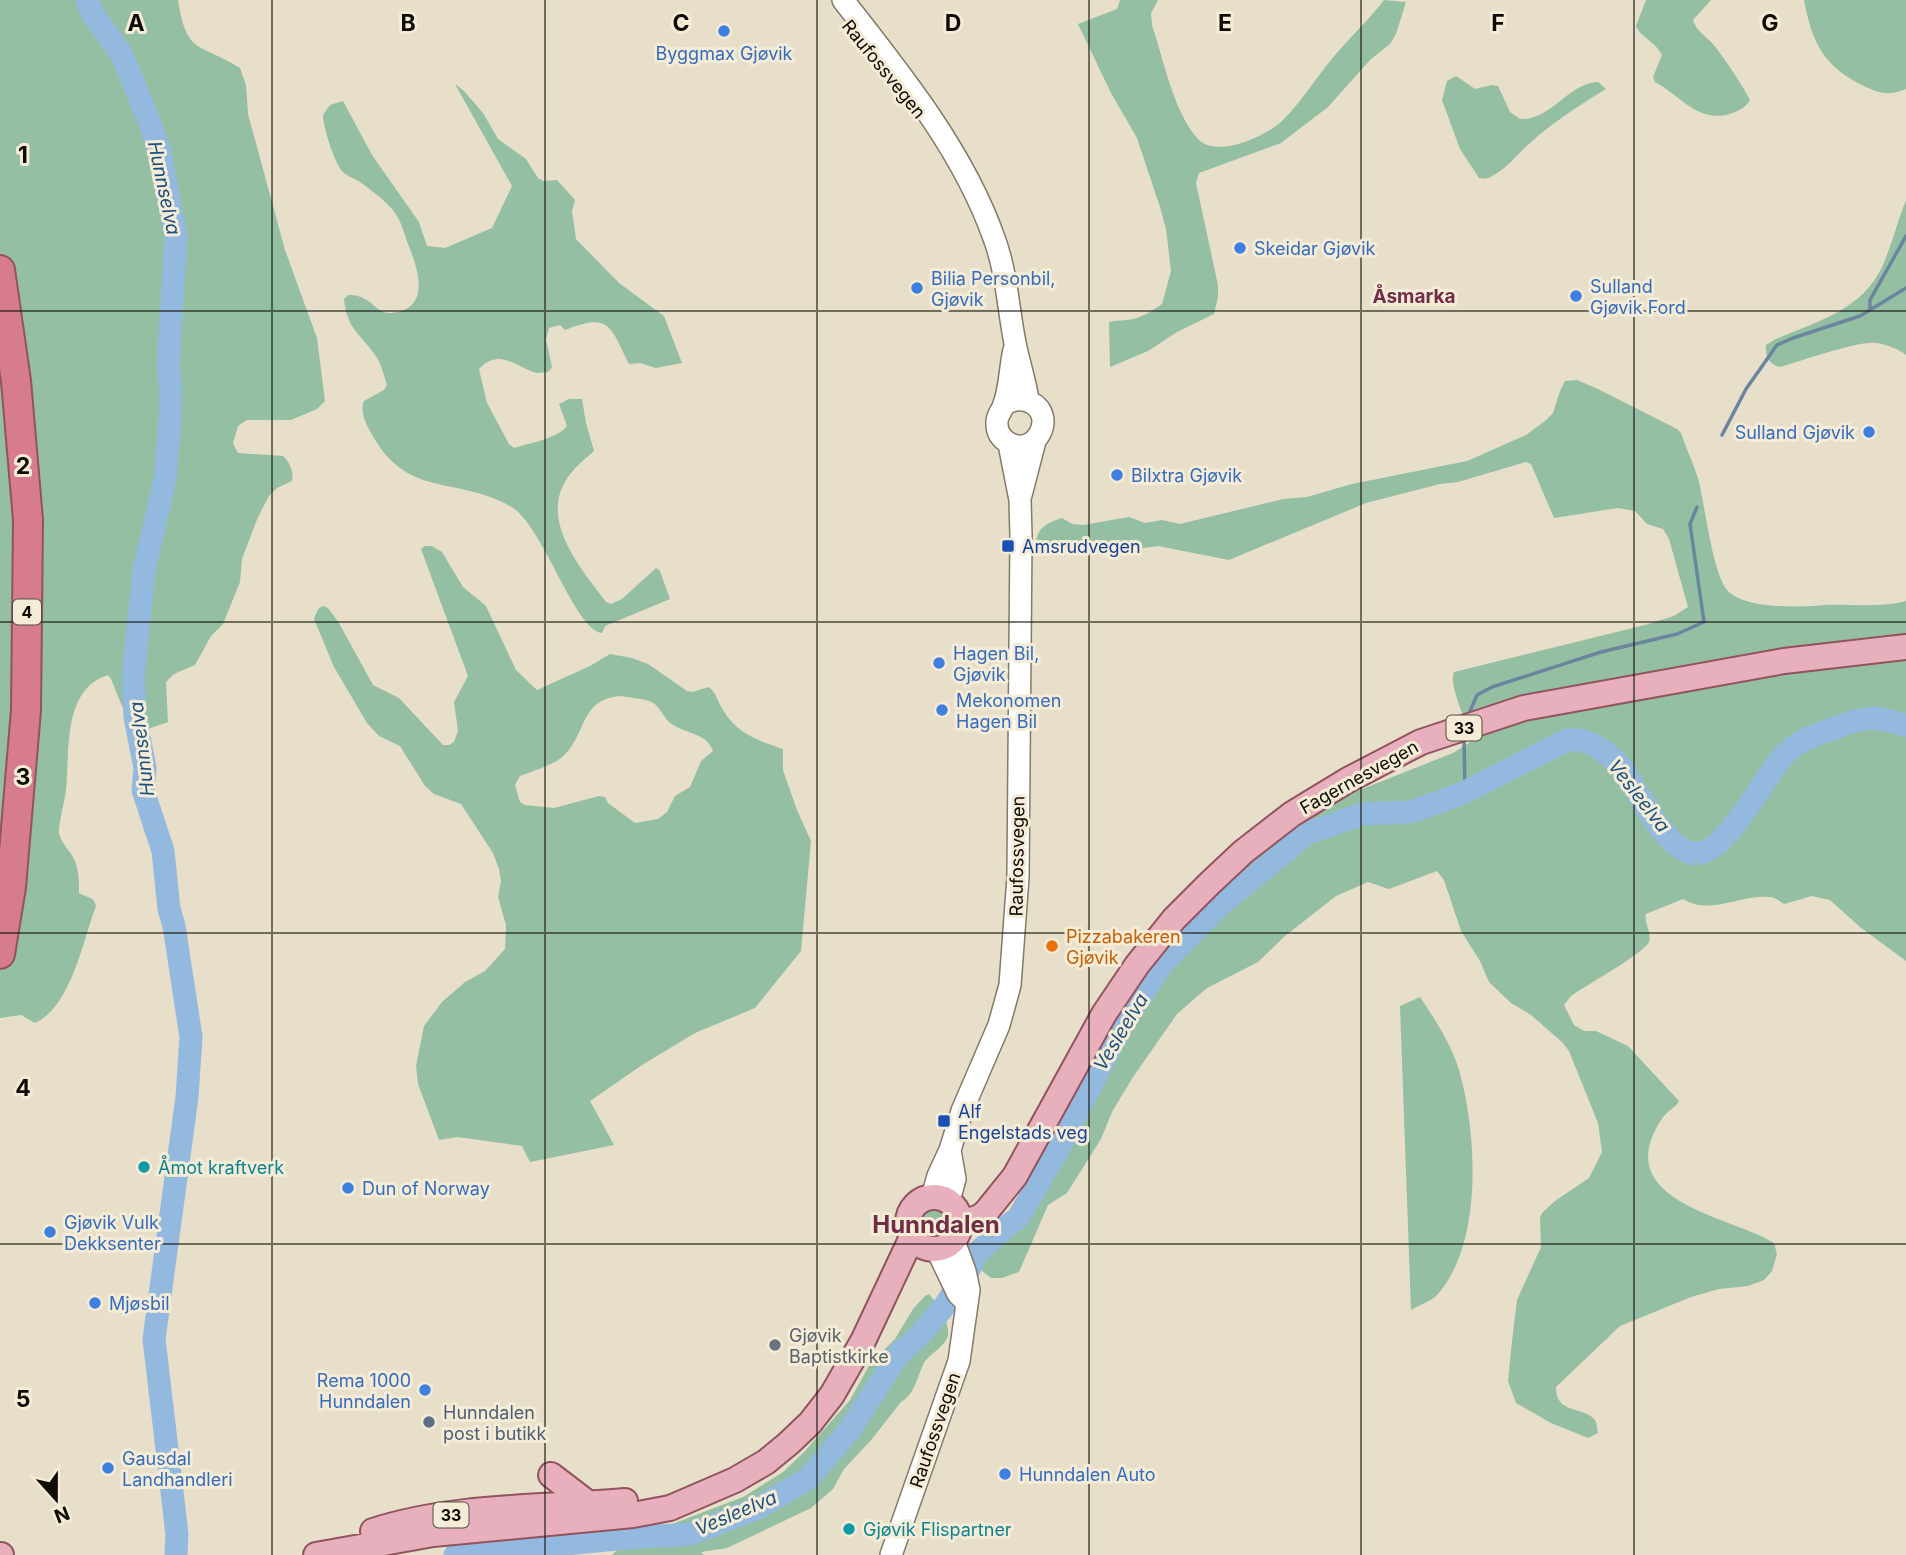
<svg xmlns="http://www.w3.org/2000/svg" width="1906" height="1555" font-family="Inter,sans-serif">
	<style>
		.green { fill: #94bfa3; fill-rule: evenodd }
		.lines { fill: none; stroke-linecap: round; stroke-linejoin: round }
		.stream { stroke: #6c859e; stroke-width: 3.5 }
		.river { stroke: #94b9df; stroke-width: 23 }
		.secondary-casing { stroke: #837b68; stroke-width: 24 }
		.primary-casing { stroke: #91545f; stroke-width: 28 }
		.highway-casing { stroke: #91545f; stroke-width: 32 }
		.secondary { stroke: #fff; stroke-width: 21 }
		.primary { stroke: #e7b0bc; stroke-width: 24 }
		.highway { stroke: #d77b8f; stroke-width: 28 }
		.grid { fill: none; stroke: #0f0c06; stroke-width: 2; stroke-opacity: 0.55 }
		.shop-dot { fill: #3f7fe0; stroke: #f4ecd6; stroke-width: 2.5 }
		.transit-dot { fill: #1a4fb4; stroke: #f4ecd6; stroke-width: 2.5 }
		.food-dot { fill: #e8710a; stroke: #f4ecd6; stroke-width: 2.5 }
		.culture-dot { fill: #0f9aa8; stroke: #f4ecd6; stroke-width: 2.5 }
		.worship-dot { fill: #6b7280; stroke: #f4ecd6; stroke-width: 2.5 }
		.service-dot { fill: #5c6f8a; stroke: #f4ecd6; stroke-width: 2.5 }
		.labels { text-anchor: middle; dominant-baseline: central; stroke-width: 6; stroke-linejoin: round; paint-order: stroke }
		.shield { fill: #f4ecd6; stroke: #544f44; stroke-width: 2 }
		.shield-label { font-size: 16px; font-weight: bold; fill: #0f0c06 }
		.shop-label { font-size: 18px; fill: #366cbe; stroke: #f4ecd6; text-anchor: start }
		.street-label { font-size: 18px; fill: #0f0c06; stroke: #f4ecd6 }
		.transit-label { font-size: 18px; fill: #164399; stroke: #f4ecd6; text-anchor: start }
		.food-label { font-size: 18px; fill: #c56008; stroke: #f4ecd6; text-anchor: start }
		.culture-label { font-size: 18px; fill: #0d838f; stroke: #f4ecd6; text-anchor: start }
		.worship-label { font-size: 18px; fill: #5b616d; stroke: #f4ecd6; text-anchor: start }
		.service-label { font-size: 18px; fill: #4e5e75; stroke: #f4ecd6; text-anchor: start }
		.water-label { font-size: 19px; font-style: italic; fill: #1c5080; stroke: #f4ecd6 }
		.neighbourhood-label { font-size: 19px; font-weight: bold; fill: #712d47; stroke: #f4ecd6 }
		.district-label { font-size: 24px; font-weight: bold; fill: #712d47; stroke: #f4ecd6 }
		.grid-label { font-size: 23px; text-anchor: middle; font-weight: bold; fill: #0f0c06; stroke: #f4ecd6; stroke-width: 6; stroke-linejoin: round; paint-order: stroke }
	</style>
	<rect width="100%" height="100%" fill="#e7dfc9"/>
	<!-- green -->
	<path class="green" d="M 0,0 L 178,0 C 187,57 200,42 240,68 L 246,85 L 248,114 L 285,250 L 317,338 L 325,401 L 317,409 L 291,420 L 247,420 L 238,426 L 233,443 L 238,453 L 283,456 C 290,462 294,473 292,481 L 277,488 L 269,496 L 258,517 L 242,559 L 240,582 L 223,624 L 211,636 L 195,665 L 174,674 L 166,682 L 168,722 L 142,731 L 131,728 L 111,679 L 108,675 C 62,689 70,752 66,790 C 65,799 58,827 59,833 C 61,844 71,851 75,861 C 79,872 79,882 79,893 C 87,898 94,896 96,906 C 83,940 71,1007 35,1023 L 21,1015 L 0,1018 Z
		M 1120,0 L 1158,0 L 1151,13 L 1152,25 C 1163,58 1174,113 1198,139 C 1217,159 1268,136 1284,119 C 1302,101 1315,79 1331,60 C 1348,39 1368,21 1384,0 L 1406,2 L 1396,34 L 1390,44 L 1371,59 L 1328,107 L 1281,143 L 1199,173 L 1196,183 L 1218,285 L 1218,297 L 1214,314 L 1177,332 L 1148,351 L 1110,367 L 1109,322 C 1116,320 1121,321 1127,320 C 1140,319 1152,311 1162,304 L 1171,271 L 1166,229 L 1160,207 L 1137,138 L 1111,93 L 1078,24 L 1117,9 Z
		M 1646,0 L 1711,0 L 1693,20 C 1696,30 1704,35 1711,42 C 1722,54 1743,86 1750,100 C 1746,107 1740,110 1733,113 C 1699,125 1681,96 1655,82 L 1653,77 L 1662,55 C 1654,40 1641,38 1636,26 Z
		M 1804,0 L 1906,0 L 1906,89 C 1889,96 1881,94 1864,86 C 1824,67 1812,43 1804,0 Z
		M 1456,76 L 1475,89 L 1492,85 L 1498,86 L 1510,112 L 1520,119 C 1551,121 1568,83 1598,82 L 1606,89 C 1580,105 1553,122 1530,143 C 1518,153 1509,167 1494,175 C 1489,178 1485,180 1479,178 L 1460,149 L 1442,100 L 1447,81 Z
		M 455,84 L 464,91 L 483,113 L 498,139 L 526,159 L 538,178 L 543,181 L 557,180 L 575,200 L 572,211 L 576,239 L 619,283 L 664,316 L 682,363 L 656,368 L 640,363 L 629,364 C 610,326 610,312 565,330 L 560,325 L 549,328 L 546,339 L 552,367 L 548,372 C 544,372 540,373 537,373 C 518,369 500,346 479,369 L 487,403 L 509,444 L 514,448 C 529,443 557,439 567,426 L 559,404 L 569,399 L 582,399 L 586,423 L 594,451 C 584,460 572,469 565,482 C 541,523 582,570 606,602 L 611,604 L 622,599 L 656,568 L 660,571 L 670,599 L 605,626 L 602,633 C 574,630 543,524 510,506 C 455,475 406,500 370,431 C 365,422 360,411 364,401 L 384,390 L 387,385 C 384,376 382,366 377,358 C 362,334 347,331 344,299 L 348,295 C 371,294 375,314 391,313 C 432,310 418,268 408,244 C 404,233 401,220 393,210 C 384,200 371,190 360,182 C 354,178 346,176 342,171 C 334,161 323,127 323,115 L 330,105 L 343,101 L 372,155 L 419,222 L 427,246 L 445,248 L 492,228 L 512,186 Z
		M 1906,200 L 1906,355 C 1898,349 1886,344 1876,343 C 1856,341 1802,361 1780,367 C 1769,365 1765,355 1766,345 L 1776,339 C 1816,322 1862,310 1882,267 C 1892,245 1897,222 1906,200 Z
		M 1577,380 L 1598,389 L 1677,429 L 1681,433 C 1686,448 1693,463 1698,478 C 1705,503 1712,574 1728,591 C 1747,610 1802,607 1826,605 C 1854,604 1879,608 1906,601 L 1906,961 L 1860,927 L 1830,900 L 1812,896 L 1784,904 C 1779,901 1775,897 1769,897 C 1740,894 1711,916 1683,899 L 1646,914 C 1644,924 1652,933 1649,942 C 1643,954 1585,986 1571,996 L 1564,1005 L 1574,1025 L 1584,1031 L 1596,1031 L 1628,1046 L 1679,1101 C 1675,1108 1669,1110 1664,1116 C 1659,1122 1654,1132 1651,1140 C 1629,1205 1737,1219 1774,1243 L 1777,1254 L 1772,1271 L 1764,1280 L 1748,1286 L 1719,1289 L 1691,1297 L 1620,1326 L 1556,1387 C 1555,1416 1587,1405 1596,1422 C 1597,1425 1597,1429 1598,1433 L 1588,1438 L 1551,1423 L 1516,1403 L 1508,1381 L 1512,1341 L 1517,1300 L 1541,1247 L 1540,1218 L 1542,1213 L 1555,1201 L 1589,1178 L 1602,1152 L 1598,1123 L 1569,1051 L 1562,1042 L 1531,1015 L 1511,1003 L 1489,982 L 1480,961 L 1461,931 L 1444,880 L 1437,871 L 1389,889 L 1368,882 L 1336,896 L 1285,936 L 1258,962 L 1207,988 L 1177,1014 L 1133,1077 L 1112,1112 L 1101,1139 L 1067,1193 L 1048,1205 L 1019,1272 L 1002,1278 L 991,1278 L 982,1271 L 980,1260 L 1007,1238 L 1081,1126 L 1111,1069 L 1110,1046 L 1106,1030 L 1153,957 L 1221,885 L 1303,820 L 1337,799 L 1453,753 L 1469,743 L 1471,738 C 1467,721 1448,686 1454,672 L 1645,625 L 1674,616 L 1688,607 L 1669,539 L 1663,529 L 1647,524 L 1635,511 L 1618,508 L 1554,518 L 1531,464 L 1526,462 L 1458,482 L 1440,484 L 1366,503 L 1229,560 L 1158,546 L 1129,550 L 1100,545 L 1076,545 L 1036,550 C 1035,529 1044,524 1062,518 L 1072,524 L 1083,525 L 1129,517 L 1145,523 L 1162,520 L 1180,524 L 1283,499 L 1307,497 L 1352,484 L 1467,461 L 1526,435 L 1545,421 L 1553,413 L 1560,391 L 1565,381 Z
		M 425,546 L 432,546 L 442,552 L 463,587 L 486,606 L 516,670 L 537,690 L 590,666 L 610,654 L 632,658 L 648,664 L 687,691 L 692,692 L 709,687 C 716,693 718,702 723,710 C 738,735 758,740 783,749 L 783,770 L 797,810 L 811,841 L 801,951 L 755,1008 L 695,1033 L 642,1065 L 590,1101 L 614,1145 L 530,1162 L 522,1146 L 457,1137 L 439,1140 L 418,1084 L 416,1066 L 424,1026 L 442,1002 L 465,982 L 485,971 L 505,949 L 506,925 L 498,897 L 501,881 L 499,869 L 493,853 L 461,804 L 434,794 L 425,786 L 400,746 L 379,736 L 367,723 L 334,667 L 314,619 L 318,609 L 323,606 L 328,608 L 339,623 L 373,685 L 399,698 L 443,745 L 449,745 L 454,742 L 458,731 L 454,702 L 468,676 L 421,549 ZM 622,696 C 630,698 641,698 649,701 C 660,704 663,719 672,724 C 686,734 707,733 713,751 L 701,761 L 690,787 L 675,796 L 667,812 L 658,819 L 635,823 L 608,803 L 605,797 L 599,796 L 554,808 L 525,805 L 520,802 L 515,785 L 520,776 C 533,771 550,766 561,758 C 588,736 578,698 622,696 Z
		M 1420,997 C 1434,1018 1450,1042 1458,1067 C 1477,1129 1484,1241 1438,1294 C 1432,1301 1419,1305 1411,1310 L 1400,1006 Z
		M920 1224a15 15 0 1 1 30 0a15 15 0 1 1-30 0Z
		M 929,1294 C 937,1303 950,1322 948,1335 C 946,1347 928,1354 923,1365 C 917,1378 914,1395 901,1402 L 872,1439 L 844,1469 L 833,1489 L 811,1508 L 727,1548 L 701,1552 L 704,1555 L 612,1555 L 623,1544 L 633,1539 L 743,1497 L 783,1472 L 804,1452 L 850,1400 L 870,1364 L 895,1339 L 913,1309 L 925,1296 Z"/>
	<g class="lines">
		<!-- stream -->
		<path class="stream" d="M 1870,309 L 1870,300 L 1906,236
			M 1722,435 L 1746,389 L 1777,345 L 1793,338 L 1860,316 L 1906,288
			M 1468,716 L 1477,695 L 1492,687 L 1601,652 L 1677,634 L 1704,622 L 1690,524 L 1697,507
			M 1464,737 L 1465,791"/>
		<!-- river -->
		<path class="river" d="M 87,0 L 94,16 L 122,55 L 149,121 L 159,149 L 176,236 L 168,367 L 171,390 L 170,420 L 165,479 L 144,571 L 133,676 L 135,717 L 145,768 L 143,790 L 163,851 L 169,909 L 174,926 L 191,1037 L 187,1097 L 154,1339 L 177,1534 L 176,1555
			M 455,1555 L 627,1538 L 691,1534 L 758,1508 L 809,1478 L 851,1428 L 898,1355 L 920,1335 L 943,1308 L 969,1270 L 976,1254 L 1004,1228 L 1018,1218 L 1059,1148 L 1121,1027 L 1162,964 L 1220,905 L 1306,834 L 1362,814 L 1410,812 L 1461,794 L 1567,740 C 1590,737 1608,752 1622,768 C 1638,792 1664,847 1692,853 C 1724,860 1764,776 1784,755 C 1798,741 1816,734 1835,728 C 1865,716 1875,715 1906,726"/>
		<!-- secondary casing -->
		<g class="secondary-casing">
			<path id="secondary" d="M 843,0 C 900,73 963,150 994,238 C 1007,273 1008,308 1015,343 C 1019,363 1025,380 1028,400
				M 1004,405 C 1012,399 1021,398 1030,402 C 1059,416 1034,460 1007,442 C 1001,438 997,432 997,424 C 996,415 1002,412 1004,404 C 1010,388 1010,367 1014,350
				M 1021,495 L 1035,441
				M 932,1197 L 938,1176 L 950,1150 L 962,1111 L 999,1025 L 1010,985 L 1018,877 L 1021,536 L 1020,500 L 1009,444
				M 949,1201 L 955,1179 L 950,1150
				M 937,1250 L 958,1294 L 967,1303
				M 891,1555 L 959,1361 L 969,1290 L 965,1271 L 954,1241"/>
		</g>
		<!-- primary casing -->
		<g class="primary-casing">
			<path id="primary" d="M908 1223a26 26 0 1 1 52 0a26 26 0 1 1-52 0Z
				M 961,1223 L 980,1217 L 986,1212 L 1015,1176 L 1104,1014 L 1137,965 L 1174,919 L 1209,884 L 1243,852 L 1292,814 L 1348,780 L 1421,742 L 1524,708 L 1784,661 L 1906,647
				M 551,1475 L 589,1504
				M 373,1531 C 453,1505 541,1508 625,1501
				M 0,1555 L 1,1555
				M 316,1555 L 433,1534 L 633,1515 L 670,1508 L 735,1480 L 766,1462 L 789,1443 L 810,1423 L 832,1395 L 863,1341 L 912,1237"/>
		</g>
		<!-- highway casing -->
		<g class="highway-casing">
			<path id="highway" d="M 0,270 L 16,381 L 28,520 L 26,710 L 11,887 L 0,954"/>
		</g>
		<!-- secondary -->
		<use href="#secondary" class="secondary"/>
		<!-- primary -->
		<use href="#primary" class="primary"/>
		<!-- highway -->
		<use href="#highway" class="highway"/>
	</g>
	<!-- grid -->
	<path class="grid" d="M 272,0 L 272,1555M 545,0 L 545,1555M 817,0 L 817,1555M 1089,0 L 1089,1555M 1361,0 L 1361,1555M 1634,0 L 1634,1555M 0,311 L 1906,311M 0,622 L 1906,622M 0,933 L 1906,933M 0,1244 L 1906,1244"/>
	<!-- markers -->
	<g class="shop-dot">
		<circle cx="724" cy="31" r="7"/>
		<circle cx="1240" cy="248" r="7"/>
		<circle cx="917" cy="288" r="7"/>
		<circle cx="1576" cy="296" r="7"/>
		<circle cx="1869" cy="432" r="7"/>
		<circle cx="1117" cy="475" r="7"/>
		<circle cx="939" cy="663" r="7"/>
		<circle cx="942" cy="710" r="7"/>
		<circle cx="348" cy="1188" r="7"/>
		<circle cx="50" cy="1232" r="7"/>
		<circle cx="95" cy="1303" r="7"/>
		<circle cx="425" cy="1390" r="7"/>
		<circle cx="108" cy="1468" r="7"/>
		<circle cx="1005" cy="1474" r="7"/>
	</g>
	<g class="transit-dot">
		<rect x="1001" y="539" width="14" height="14" rx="3.5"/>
		<rect x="937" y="1114" width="14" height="14" rx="3.5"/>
	</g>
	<circle class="food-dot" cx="1052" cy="946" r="7"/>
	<g class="culture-dot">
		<circle cx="144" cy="1167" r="7"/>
		<circle cx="849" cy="1529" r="7"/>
	</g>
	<circle class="worship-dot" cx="775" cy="1345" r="7"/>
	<circle class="service-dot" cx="429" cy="1422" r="7"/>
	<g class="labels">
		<!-- shield labels -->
		<g class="shield">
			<rect x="13" y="599.5" width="28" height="25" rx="5"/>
			<rect x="1446.5" y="715.5" width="35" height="25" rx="5"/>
			<rect x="433.5" y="1502.5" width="35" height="25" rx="5"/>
		</g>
		<g class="shield-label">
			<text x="27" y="612">4</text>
			<text x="1464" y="728">33</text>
			<text x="451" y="1515">33</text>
		</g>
		<!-- shop labels -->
		<g class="shop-label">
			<text x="724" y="53" text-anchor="middle">Byggmax Gjøvik</text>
			<text x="1254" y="248">Skeidar Gjøvik</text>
			<text x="931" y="278">Bilia Personbil,<tspan x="931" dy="21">Gjøvik</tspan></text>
			<text x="1590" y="286">Sulland<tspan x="1590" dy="21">Gjøvik Ford</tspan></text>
			<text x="1855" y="432" text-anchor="end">Sulland Gjøvik</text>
			<text x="1131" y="475">Bilxtra Gjøvik</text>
			<text x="953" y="653">Hagen Bil,<tspan x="953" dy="21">Gjøvik</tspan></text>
			<text x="956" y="700">Mekonomen<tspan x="956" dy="21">Hagen Bil</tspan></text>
			<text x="362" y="1188">Dun of Norway</text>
			<text x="64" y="1222">Gjøvik Vulk<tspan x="64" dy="21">Dekksenter</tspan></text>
			<text x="109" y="1303">Mjøsbil</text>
			<text x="411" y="1380" text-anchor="end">Rema 1000<tspan x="411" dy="21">Hunndalen</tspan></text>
			<text x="122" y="1458">Gausdal<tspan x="122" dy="21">Landhandleri</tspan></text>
			<text x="1019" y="1474">Hunndalen Auto</text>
		</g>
		<!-- street labels -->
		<g class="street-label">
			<text transform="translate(884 69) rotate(51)">Raufossvegen</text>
			<text transform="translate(1359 777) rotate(-29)">Fagernesvegen</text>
			<text transform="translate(1017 856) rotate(-89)">Raufossvegen</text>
			<text transform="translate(935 1430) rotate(-71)">Raufossvegen</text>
		</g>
		<!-- transit labels -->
		<g class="transit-label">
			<text x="1022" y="546">Amsrudvegen</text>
			<text x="958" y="1111">Alf<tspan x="958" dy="21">Engelstads veg</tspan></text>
		</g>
		<!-- food labels -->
		<g class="food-label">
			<text x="1066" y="936">Pizzabakeren<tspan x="1066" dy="21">Gjøvik</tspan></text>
		</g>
		<!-- culture labels -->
		<g class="culture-label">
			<text x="158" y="1167">Åmot kraftverk</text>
			<text x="863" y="1529">Gjøvik Flispartner</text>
		</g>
		<!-- worship labels -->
		<g class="worship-label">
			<text x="789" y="1335">Gjøvik<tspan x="789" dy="21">Baptistkirke</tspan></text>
		</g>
		<!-- service labels -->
		<g class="service-label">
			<text x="443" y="1412">Hunndalen<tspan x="443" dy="21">post i butikk</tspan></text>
		</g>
		<!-- water labels -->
		<g class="water-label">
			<text transform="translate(164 188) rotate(78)">Hunnselva</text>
			<text transform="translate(142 749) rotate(-97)">Hunnselva</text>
			<text transform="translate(1639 796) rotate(52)">Vesleelva</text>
			<text transform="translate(1121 1032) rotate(-59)">Vesleelva</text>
			<text transform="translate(736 1513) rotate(-23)">Vesleelva</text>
		</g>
		<!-- neighbourhood labels -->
		<g class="neighbourhood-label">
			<text x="1414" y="296">Åsmarka</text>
		</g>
		<!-- district labels -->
		<g class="district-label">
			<text x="936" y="1224">Hunndalen</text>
		</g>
	</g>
	<g class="grid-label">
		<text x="136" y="31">A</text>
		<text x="408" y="31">B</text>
		<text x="681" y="31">C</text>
		<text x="953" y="31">D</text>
		<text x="1225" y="31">E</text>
		<text x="1498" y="31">F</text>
		<text x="1770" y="31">G</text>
		<text x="23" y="163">1</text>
		<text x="23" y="474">2</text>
		<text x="23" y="785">3</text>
		<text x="23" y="1096">4</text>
		<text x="23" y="1407">5</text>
	</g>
	<!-- north arrow -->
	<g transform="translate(56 1499) rotate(159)" stroke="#f4ecd6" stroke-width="5" paint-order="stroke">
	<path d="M0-5L12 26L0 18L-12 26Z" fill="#0f0c06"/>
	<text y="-10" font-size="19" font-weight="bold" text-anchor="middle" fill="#0f0c06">N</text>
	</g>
</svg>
